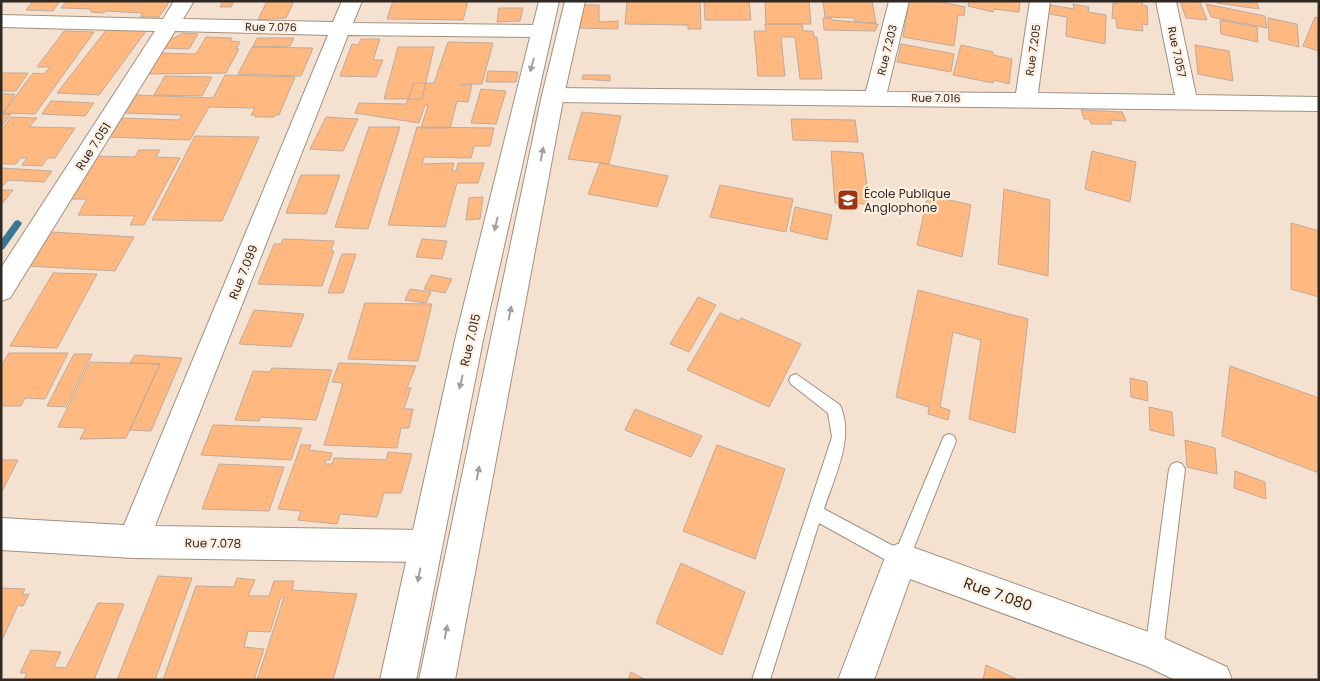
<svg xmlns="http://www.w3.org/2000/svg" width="1320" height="681" font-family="Poppins,sans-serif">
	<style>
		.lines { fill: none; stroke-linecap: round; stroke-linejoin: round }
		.stream { fill: #387795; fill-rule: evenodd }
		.building { fill: #ffb87f; stroke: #bfaa9b }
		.lane-casing { stroke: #a39080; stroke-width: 2 }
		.street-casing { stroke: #a39080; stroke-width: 2 }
		.secondary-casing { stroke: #a39080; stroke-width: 2 }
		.lane { fill: #fff; fill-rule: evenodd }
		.street { fill: #fff; fill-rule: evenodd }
		.secondary { fill: #fff; fill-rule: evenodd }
		.oneway { fill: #a29f9c }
		.labels { text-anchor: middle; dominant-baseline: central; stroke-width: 4.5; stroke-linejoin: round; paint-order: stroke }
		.far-street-label { font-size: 11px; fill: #302922; stroke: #ffefe1 }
		.street-label { font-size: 12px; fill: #302922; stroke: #ffefe1 }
		.poi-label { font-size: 12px; fill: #302922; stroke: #ffefe1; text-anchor: start }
		.near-street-label { font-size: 15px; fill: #302922; stroke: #ffefe1 }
	</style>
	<rect width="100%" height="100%" fill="#f5e1cf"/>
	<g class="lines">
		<!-- stream -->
		<path class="stream" d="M 18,220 L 22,223 L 21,225 L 4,249 L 1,250 L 1,240 L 15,221 Z"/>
	</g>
	<!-- building -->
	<path class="building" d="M 33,1 L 60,1 L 53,11 L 26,10 Z
		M 67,1 L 170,1 L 159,17 L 140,17 L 143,13 L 106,11 L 104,13 L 91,12 L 91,9 L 61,8 Z
		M 223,1 L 234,1 L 231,7 L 220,7 Z
		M 267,1 L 294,1 L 286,18 L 258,20 Z
		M 393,1 L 468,1 L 463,20 L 387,19 Z
		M 627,1 L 700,1 L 701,29 L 688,29 L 688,25 L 625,24 Z
		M 704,1 L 749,1 L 751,20 L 705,20 Z
		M 765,1 L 809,1 L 811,24 L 766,24 Z
		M 823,1 L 872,1 L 876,23 L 855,22 L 854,18 L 825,17 Z
		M 903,1 L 937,1 L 965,7 L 964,16 L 958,15 L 954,46 L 903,37 L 908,7 L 902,6 Z
		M 969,1 L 1020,1 L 1019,12 L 994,9 L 993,12 L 968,6 Z
		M 1117,1 L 1143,1 L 1142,5 L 1147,6 L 1148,25 L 1142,24 L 1143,31 L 1117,28 L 1116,19 L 1112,18 L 1113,3 L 1117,4 Z
		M 1180,1 L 1200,2 L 1207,20 L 1186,18 Z
		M 1217,1 L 1257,3 L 1259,9 L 1217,3 Z
		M 1073,4 L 1089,7 L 1088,12 L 1106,15 L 1105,44 L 1066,36 L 1067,17 L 1049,14 L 1050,5 L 1074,9 Z
		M 1206,4 L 1265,16 L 1267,28 L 1211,17 Z
		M 582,5 L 599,5 L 599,22 L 618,21 L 618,29 L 580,28 Z
		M 499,8 L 523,8 L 520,21 L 497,22 Z
		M 1315,17 L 1319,18 L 1319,51 L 1303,46 Z
		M 823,18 L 831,18 L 832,20 L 878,24 L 875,31 L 824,30 Z
		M 1268,18 L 1297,24 L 1299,47 L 1269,40 Z
		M 1220,20 L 1257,27 L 1258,42 L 1221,34 Z
		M 765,24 L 802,24 L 803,31 L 813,31 L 814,37 L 817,37 L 822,79 L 800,79 L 795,37 L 781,37 L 785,76 L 758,76 L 754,31 L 766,31 Z
		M 107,29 L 146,31 L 99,95 L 57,93 Z
		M 64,31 L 94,32 L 35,114 L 3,113 L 33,73 L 44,74 L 50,67 L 37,67 Z
		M 183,33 L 198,34 L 189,49 L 161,48 L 164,43 Z
		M 206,37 L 232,38 L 230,41 L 240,42 L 236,49 L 239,49 L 226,73 L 147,74 L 159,53 L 196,54 Z
		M 257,38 L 294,38 L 290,46 L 253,47 Z
		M 361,39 L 380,39 L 373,60 L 383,60 L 376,77 L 340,76 L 352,44 L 358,45 Z
		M 448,42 L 493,43 L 482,84 L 461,84 L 460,85 L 472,85 L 468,102 L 457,101 L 450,128 L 421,128 L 428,105 L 425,105 L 419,123 L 355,113 L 359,103 L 406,104 L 414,83 L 434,83 Z
		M 901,44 L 954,54 L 951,72 L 897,62 Z
		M 961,45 L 993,52 L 993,55 L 1012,59 L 1009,84 L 994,80 L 993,83 L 953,75 Z
		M 1195,45 L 1229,51 L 1233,81 L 1198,74 Z
		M 252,47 L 313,48 L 301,76 L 238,74 Z
		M 398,47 L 434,47 L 422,99 L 384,99 Z
		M 488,71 L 518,72 L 516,82 L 486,82 Z
		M 1,73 L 28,73 L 16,91 L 1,91 Z
		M 225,75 L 295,77 L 279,115 L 275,115 L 274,117 L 255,117 L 256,115 L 251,115 L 255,108 L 209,107 L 190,140 L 107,137 L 119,118 L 179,120 L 182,115 L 125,113 L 137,95 L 213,98 Z
		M 583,75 L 610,75 L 610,81 L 582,79 Z
		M 165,76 L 212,77 L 202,96 L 154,95 Z
		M 481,89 L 506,91 L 496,124 L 471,123 Z
		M 1,94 L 15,94 L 3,113 L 1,113 Z
		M 51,101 L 94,103 L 85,116 L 42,114 Z
		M 1081,110 L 1122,112 L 1126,121 L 1110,120 L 1112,124 L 1091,124 L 1089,119 L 1084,119 Z
		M 582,112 L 621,116 L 609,164 L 568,159 Z
		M 1,114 L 11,114 L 1,127 Z
		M 11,117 L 37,118 L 29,127 L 75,128 L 55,158 L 47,158 L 42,166 L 22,165 L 27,158 L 20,158 L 16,164 L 1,164 L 1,131 Z
		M 326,117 L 358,119 L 343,151 L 310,149 Z
		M 791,119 L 855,120 L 858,142 L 793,140 Z
		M 369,127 L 400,127 L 368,229 L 335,227 Z
		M 417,127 L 494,128 L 490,146 L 474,146 L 471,158 L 424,157 L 422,164 L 454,163 L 452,171 L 456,171 L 458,163 L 484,163 L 478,183 L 457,183 L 445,227 L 388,225 Z
		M 195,136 L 259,137 L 222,221 L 152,220 Z
		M 139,150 L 160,150 L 156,157 L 180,158 L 144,225 L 130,225 L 135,216 L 78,215 L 87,199 L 68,199 L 94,156 L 135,157 Z
		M 831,151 L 863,153 L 869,204 L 835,203 Z
		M 1092,151 L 1136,162 L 1130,202 L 1085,189 Z
		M 600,163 L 668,176 L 657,207 L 588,194 Z
		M 1,168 L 52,171 L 44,182 L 8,180 L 1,188 Z
		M 301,175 L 340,175 L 326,214 L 286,213 Z
		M 720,185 L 793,199 L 786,232 L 710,217 Z
		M 1004,189 L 1050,200 L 1048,276 L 998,264 Z
		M 1,190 L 13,190 L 1,205 Z
		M 928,195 L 971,205 L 962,257 L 917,245 Z
		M 483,197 L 480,219 L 466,220 L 469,198 Z
		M 795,207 L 832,215 L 827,240 L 790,231 Z
		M 1291,223 L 1319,231 L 1319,297 L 1291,289 Z
		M 52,232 L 134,237 L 115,271 L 29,266 Z
		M 283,239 L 334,241 L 331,251 L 334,251 L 322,286 L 258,284 L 274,244 L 281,244 Z
		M 422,239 L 447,241 L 442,259 L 416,257 Z
		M 342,254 L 356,254 L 343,293 L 328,293 Z
		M 53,273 L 97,274 L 57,348 L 10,346 Z
		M 431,275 L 452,279 L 445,293 L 424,289 Z
		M 410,289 L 431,292 L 426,303 L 405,300 Z
		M 918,290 L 1028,319 L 1015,433 L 969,419 L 981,340 L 953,332 L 940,407 L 950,410 L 948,420 L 928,414 L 929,407 L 896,397 Z
		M 698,297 L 716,305 L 689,352 L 670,344 Z
		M 365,303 L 432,304 L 418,361 L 348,359 Z
		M 254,310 L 304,314 L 291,347 L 239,344 Z
		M 720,313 L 739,321 L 741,318 L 801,344 L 769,407 L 687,370 Z
		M 9,353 L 68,353 L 45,399 L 25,398 L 21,406 L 1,406 L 1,366 Z
		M 74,354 L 92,354 L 66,407 L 47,406 Z
		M 135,355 L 182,358 L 151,431 L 130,430 L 160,364 L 130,363 Z
		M 90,362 L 160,364 L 126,438 L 80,439 L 86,428 L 58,427 Z
		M 339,363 L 416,366 L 407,388 L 411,388 L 404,409 L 413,409 L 409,428 L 401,428 L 397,448 L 324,445 L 343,383 L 332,382 Z
		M 1230,366 L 1319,398 L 1319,473 L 1222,436 Z
		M 272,368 L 332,370 L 316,420 L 261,417 L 259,421 L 235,420 L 253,371 L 270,372 Z
		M 1130,378 L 1147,382 L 1148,401 L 1131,397 Z
		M 1149,407 L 1172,412 L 1174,436 L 1150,430 Z
		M 635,409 L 702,436 L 691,457 L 625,430 Z
		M 213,425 L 302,428 L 291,460 L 201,455 Z
		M 1185,440 L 1215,448 L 1217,474 L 1187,467 Z
		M 301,445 L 311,445 L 309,450 L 332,453 L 330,460 L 326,460 L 325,464 L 332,464 L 334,458 L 386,460 L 388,452 L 412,454 L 401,493 L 384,493 L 377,517 L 340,514 L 337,524 L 298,520 L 301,511 L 278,509 Z
		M 717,445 L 785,469 L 755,559 L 683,531 Z
		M 1,460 L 18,460 L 1,493 Z
		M 219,464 L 284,467 L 269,511 L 202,509 Z
		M 1235,471 L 1265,482 L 1266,499 L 1234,488 Z
		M 681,563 L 745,592 L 722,655 L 656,623 Z
		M 158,576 L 192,578 L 155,680 L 117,680 Z
		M 237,578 L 255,580 L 248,596 L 269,596 L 274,581 L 294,581 L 292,590 L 357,594 L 333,680 L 257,680 L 284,597 L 281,597 L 270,632 L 248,631 L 244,647 L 264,649 L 254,680 L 163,680 L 196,586 L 234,587 Z
		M 1,588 L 25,589 L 22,595 L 29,594 L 23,606 L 18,605 L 1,642 Z
		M 98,603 L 124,604 L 94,680 L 24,680 L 27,673 L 20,673 L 31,650 L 61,652 L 54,667 L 66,668 Z
		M 986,665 L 1019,680 L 983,680 Z
		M 631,672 L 646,680 L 628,680 Z"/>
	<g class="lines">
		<!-- lane casing -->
		<g class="lane-casing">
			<path id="lane" d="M 796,374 L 840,405 C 855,438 834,477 824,509 L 897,548 L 944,436 L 949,434 L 954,436 L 956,441 L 907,565 L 901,567 L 895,565 L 819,523 L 770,680 L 752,680 L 832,437 L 828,413 L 791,384 L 789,380 L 791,376 Z
				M 1177,462 L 1182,464 L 1185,469 L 1163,651 L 1160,657 L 1154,660 L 1148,657 L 1145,651 L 1169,469 L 1172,464 Z"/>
		</g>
		<!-- street casing -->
		<g class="street-casing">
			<path id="street" d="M 174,1 L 194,1 L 183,19 L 333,22 L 342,1 L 362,1 L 353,23 L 542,25 L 549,27 L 552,31 L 549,35 L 542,37 L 348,35 L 155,526 L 425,530 L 436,535 L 441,546 L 436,557 L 425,562 L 133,558 L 1,550 L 1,518 L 124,525 L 328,35 L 175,31 L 10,298 L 1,301 L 1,268 L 155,31 L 1,27 L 1,15 L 163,19 Z
				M 889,1 L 909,1 L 887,92 L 1016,93 L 1030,1 L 1050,1 L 1038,93 L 1175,95 L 1156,1 L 1176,1 L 1196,95 L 1319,97 L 1319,111 L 553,102 L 545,100 L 542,95 L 545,90 L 553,88 L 866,91 Z
				M 901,543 L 1154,634 L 1227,667 L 1232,680 L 1175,680 L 1146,666 L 910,579 L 874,680 L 838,680 L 889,547 Z"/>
		</g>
		<!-- secondary casing -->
		<g class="secondary-casing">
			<path id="secondary" d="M 539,1 L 559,1 L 483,340 L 416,680 L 380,680 L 455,340 Z
				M 565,1 L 585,1 L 564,95 L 455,680 L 419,680 L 542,95 Z"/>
		</g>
		<!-- lane -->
		<use href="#lane" class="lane"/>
		<!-- street -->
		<use href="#street" class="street"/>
		<!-- secondary -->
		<use href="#secondary" class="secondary"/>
	</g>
	<!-- one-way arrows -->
	<defs><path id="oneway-solid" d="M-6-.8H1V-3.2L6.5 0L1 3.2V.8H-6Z" transform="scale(1.25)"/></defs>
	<g class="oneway">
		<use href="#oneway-solid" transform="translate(532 65) rotate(105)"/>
		<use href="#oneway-solid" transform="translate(542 154) rotate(-79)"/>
		<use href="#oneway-solid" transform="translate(496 224) rotate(103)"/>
		<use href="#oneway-solid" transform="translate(510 313) rotate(-79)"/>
		<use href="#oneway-solid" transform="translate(461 382) rotate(103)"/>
		<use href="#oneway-solid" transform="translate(478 473) rotate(-79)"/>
		<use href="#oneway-solid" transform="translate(419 575) rotate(101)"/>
		<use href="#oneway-solid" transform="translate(446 632) rotate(-79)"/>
	</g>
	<!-- icons -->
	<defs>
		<g id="school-square" transform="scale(1.125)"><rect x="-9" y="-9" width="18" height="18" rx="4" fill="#9c3510" stroke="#ffefe1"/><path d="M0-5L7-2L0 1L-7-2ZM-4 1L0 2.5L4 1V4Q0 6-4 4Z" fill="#fff"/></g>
	</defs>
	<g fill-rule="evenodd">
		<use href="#school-square" x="848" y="200"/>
	</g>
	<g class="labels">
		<!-- far-street labels -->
		<g class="far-street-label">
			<text transform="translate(271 27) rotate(1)">Rue 7.076</text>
			<text transform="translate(887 50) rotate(-76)">Rue 7.203</text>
			<text transform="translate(1033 50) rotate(-82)">Rue 7.205</text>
			<text transform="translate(1177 52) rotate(78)">Rue 7.057</text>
			<text transform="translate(936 98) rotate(1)">Rue 7.016</text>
		</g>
		<!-- street labels -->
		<g class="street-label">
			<text transform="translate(93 146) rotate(-57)">Rue 7.051</text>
			<text transform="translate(243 272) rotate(-68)">Rue 7.099</text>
			<text transform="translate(470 340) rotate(-77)">Rue 7.015</text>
			<text transform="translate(213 543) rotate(1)">Rue 7.078</text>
		</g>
		<!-- poi labels -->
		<g class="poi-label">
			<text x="864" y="193">École Publique<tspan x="864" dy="14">Anglophone</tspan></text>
		</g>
		<!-- near-street labels -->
		<g class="near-street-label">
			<text transform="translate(998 594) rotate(20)">Rue 7.080</text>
		</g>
	</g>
	<!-- border -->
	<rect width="1320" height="681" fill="none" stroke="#302922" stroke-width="5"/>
</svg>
